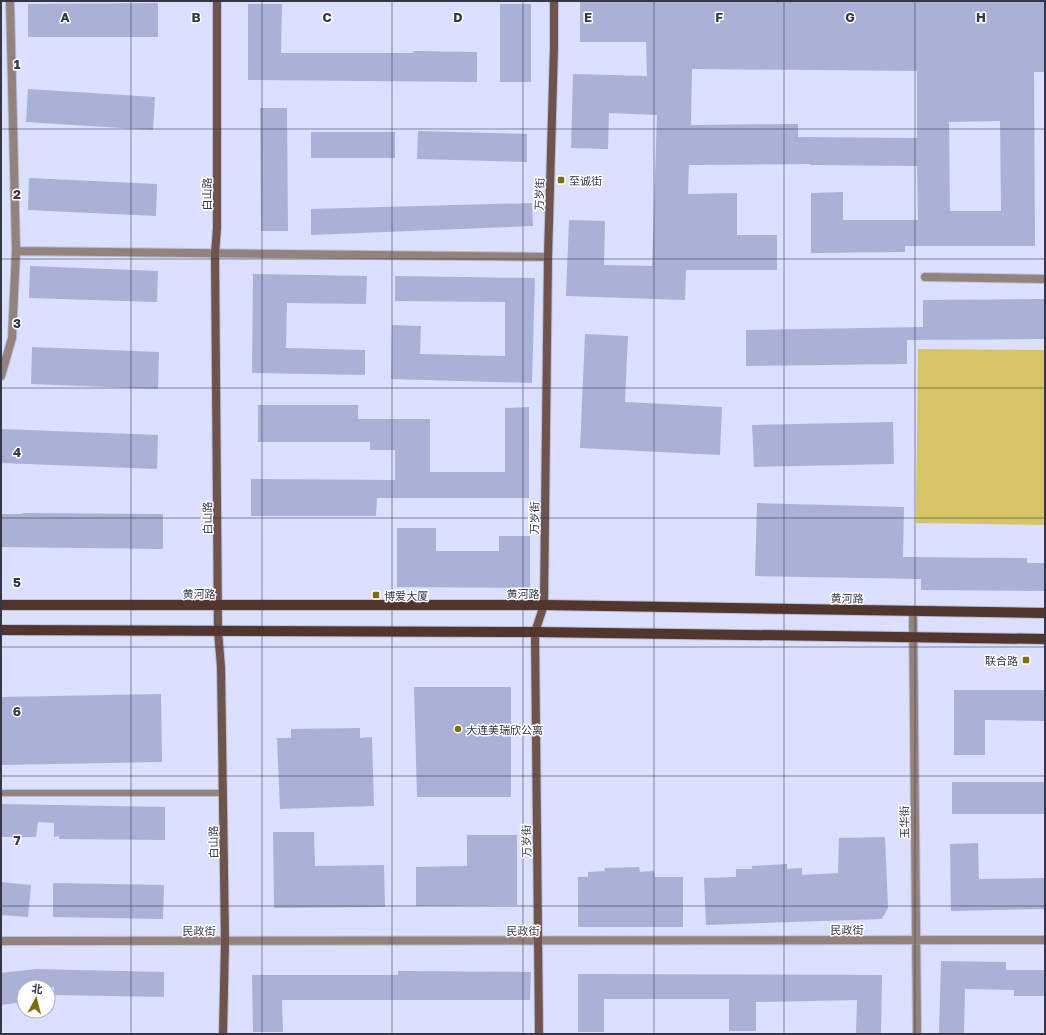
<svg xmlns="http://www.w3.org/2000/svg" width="1046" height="1035" font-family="'Golos Text','Noto Sans SC',sans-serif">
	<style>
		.green { fill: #d6c466 }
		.building { fill: #abb0d6; fill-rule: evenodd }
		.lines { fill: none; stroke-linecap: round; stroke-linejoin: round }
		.lane-casing { stroke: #babeda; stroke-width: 8 }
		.street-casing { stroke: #babeda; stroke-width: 10 }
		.secondary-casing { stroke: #babeda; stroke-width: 10 }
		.primary-casing { stroke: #babeda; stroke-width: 12 }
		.lane { stroke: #94827c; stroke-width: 6 }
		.street { stroke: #94827c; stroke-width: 8 }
		.secondary { stroke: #6e544c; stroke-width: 8 }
		.primary { stroke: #52352c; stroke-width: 10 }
		.grid { fill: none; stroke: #353747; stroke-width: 1; stroke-opacity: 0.55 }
		.poi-dot { fill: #7f6e0a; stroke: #fff; stroke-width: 1.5 }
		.labels { text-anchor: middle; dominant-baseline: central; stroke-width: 3; stroke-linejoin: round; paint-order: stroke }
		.poi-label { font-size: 11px; fill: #353747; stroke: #fff; text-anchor: start }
		.street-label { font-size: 11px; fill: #353747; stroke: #fff }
		.grid-label { font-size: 13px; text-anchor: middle; font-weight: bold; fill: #353747; stroke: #fff; stroke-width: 3; stroke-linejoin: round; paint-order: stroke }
	</style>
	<rect width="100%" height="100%" fill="#dbe0ff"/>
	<!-- green -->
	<path class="green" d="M 918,349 L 1045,350 L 1045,525 L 916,523 Z"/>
	<!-- building -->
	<path class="building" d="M 580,1 L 1045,1 L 1045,72 L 1034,72 L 1035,246 L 905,246 L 905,252 L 811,253 L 811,193 L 843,192 L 843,220 L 918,220 L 917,166 L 810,165 L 810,164 L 689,165 L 688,194 L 737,193 L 737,235 L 777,235 L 777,270 L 686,270 L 685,300 L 566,296 L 569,220 L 605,221 L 604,265 L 652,266 L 657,115 L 609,113 L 608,149 L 571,148 L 573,74 L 647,76 L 646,42 L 580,42 ZM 692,69 L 917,71 L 917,138 L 798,137 L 798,124 L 691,125 ZM 1000,121 L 1001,211 L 950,211 L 949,122 Z
		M 158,3 L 158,37 L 28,37 L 28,4 Z
		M 248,4 L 282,4 L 281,53 L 413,53 L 414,51 L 477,52 L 477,82 L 248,80 Z
		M 500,4 L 531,4 L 531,82 L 500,82 Z
		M 28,89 L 155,97 L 153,130 L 26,122 Z
		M 260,108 L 287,108 L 288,231 L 261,231 Z
		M 418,131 L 527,134 L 527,162 L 417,159 Z
		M 311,132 L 395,132 L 395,158 L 311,158 Z
		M 29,178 L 157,184 L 156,216 L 28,210 Z
		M 532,203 L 533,226 L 311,235 L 311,209 Z
		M 30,266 L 158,271 L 157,302 L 29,298 Z
		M 253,274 L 367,276 L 366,304 L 287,303 L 286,348 L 365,350 L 365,375 L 252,373 Z
		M 395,276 L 535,278 L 532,383 L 391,379 L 392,325 L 421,326 L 420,354 L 505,356 L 505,302 L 395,301 Z
		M 1045,299 L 1045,339 L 907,340 L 907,364 L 746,366 L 746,330 L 923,327 L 923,300 Z
		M 585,334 L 628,336 L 625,402 L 722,407 L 720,455 L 580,448 Z
		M 32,347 L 159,352 L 158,389 L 31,384 Z
		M 258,405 L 358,405 L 358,419 L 430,419 L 430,472 L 505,472 L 505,408 L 529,407 L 529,498 L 377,498 L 376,516 L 251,516 L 251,479 L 395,480 L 395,450 L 370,450 L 370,442 L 258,442 Z
		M 893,422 L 894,464 L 754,467 L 752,425 Z
		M 2,429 L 158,435 L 157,469 L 1,463 Z
		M 757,503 L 904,507 L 903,557 L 1027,558 L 1027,563 L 1045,563 L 1045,591 L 921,590 L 921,579 L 755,576 Z
		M 22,513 L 163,514 L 163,549 L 1,547 L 1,514 L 22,514 Z
		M 397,528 L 436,528 L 436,551 L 499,551 L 499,536 L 530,536 L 530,588 L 397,587 Z
		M 414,687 L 511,687 L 511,797 L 417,797 Z
		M 954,690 L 1045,690 L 1045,721 L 985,720 L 985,755 L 954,755 Z
		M 161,694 L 162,762 L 1,765 L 1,697 Z
		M 360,728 L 360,738 L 372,737 L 374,806 L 280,809 L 277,738 L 291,738 L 291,729 Z
		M 952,782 L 1045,782 L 1045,814 L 952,814 Z
		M 1,804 L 165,807 L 165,840 L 59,839 L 59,836 L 54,837 L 54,823 L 38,822 L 36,837 L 1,837 Z
		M 273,832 L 314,832 L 315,866 L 384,865 L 385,907 L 274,908 Z
		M 467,835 L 517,835 L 517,905 L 416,906 L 416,867 L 467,866 Z
		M 885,837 L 888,908 L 882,919 L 706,925 L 704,878 L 736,877 L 736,869 L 752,869 L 752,866 L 787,864 L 787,869 L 802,868 L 802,875 L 838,873 L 839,838 Z
		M 978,843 L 979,879 L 1045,878 L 1045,909 L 951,911 L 950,844 Z
		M 639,867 L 640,872 L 654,871 L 655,877 L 683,877 L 683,927 L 578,927 L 578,877 L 588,877 L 588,872 L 605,871 L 604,868 Z
		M 1,882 L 31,885 L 28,917 L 1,915 Z
		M 53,883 L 164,885 L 163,919 L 53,917 Z
		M 941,961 L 1006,962 L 1006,970 L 1045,970 L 1045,996 L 1014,996 L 1014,990 L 965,989 L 964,1034 L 939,1034 Z
		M 36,969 L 164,972 L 164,997 L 54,995 L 54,987 L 24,987 L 24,1002 L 1,1005 L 1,973 Z
		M 398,971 L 531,972 L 530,1000 L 282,1000 L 283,1032 L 253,1032 L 252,975 L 398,975 Z
		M 578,974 L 882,975 L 881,1034 L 856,1034 L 857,1000 L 756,1002 L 756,1031 L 729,1031 L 729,999 L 604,999 L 604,1032 L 578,1032 Z"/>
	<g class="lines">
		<!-- lane casing -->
		<g class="lane-casing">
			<path id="lane" d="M 1,793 L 223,793"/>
		</g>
		<!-- street casing -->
		<g class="street-casing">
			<path id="street" d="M 16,251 L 548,257
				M 925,277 L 1045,279
				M 1,376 L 12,338 L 16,251 L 10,1
				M 913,611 L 917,1034
				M 1,941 L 1045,940"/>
		</g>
		<!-- secondary casing -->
		<g class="secondary-casing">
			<path id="secondary" d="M 217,1 L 217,228 L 215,254 L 218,631 L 221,667 L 225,941 L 223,1034
				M 539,1034 L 535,632 L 544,605 L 548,257 L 554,47 L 554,1"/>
		</g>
		<!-- primary casing -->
		<g class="primary-casing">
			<path id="primary" d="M 1,605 L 544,605 L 1045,613
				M 1,630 L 535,632 L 1045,639"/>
		</g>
		<!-- lane -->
		<use href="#lane" class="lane"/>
		<!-- street -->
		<use href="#street" class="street"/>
		<!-- secondary -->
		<use href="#secondary" class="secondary"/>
		<!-- primary -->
		<use href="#primary" class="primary"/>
	</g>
	<!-- grid -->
	<path class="grid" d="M 131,1 L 131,1034M 262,1 L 262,1034M 392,1 L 392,1034M 523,1 L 523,1034M 654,1 L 654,1034M 784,1 L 784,1034M 915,1 L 915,1034M 1,129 L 1045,129M 1,259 L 1045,259M 1,388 L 1045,388M 1,518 L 1045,518M 1,647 L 1045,647M 1,776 L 1045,776M 1,906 L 1045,906"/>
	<!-- markers -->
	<g class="poi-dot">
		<rect x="557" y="176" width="8" height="8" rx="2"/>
		<rect x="372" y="591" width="8" height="8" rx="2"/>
		<rect x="1022" y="656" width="8" height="8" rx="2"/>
		<circle cx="458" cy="729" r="4"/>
	</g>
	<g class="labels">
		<!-- poi labels -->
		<g class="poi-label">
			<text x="569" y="180">至诚街</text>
			<text x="384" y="595">博爱大厦</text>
			<text x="1018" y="660" text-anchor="end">联合路</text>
			<text x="466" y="729">大连美瑞欣公离</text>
		</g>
		<!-- street labels -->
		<g class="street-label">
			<text transform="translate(206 194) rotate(-90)">白山路</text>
			<text transform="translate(539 194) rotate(-88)">万岁街</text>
			<text transform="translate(207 518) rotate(-91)">白山路</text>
			<text transform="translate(534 518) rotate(-89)">万岁街</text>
			<text x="199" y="593">黄河路</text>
			<text x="523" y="593">黄河路</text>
			<text transform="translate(847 598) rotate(1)">黄河路</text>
			<text transform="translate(904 822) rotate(-91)">玉华街</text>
			<text transform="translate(526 841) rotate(-91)">万岁街</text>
			<text transform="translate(213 842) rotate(-91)">白山路</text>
			<text x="847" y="929">民政街</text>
			<text x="199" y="930">民政街</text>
			<text x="523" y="930">民政街</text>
		</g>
	</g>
	<g class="grid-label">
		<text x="65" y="22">A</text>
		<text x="196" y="22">B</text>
		<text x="327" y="22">C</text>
		<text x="458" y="22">D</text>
		<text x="588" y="22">E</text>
		<text x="719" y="22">F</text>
		<text x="850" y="22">G</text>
		<text x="981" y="22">H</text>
		<text x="17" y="69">1</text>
		<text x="17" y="199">2</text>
		<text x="17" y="328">3</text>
		<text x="17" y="457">4</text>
		<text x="17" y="587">5</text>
		<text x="17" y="716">6</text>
		<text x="17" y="845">7</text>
	</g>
	<!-- border -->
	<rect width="1046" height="1035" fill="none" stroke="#353747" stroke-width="4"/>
	<!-- north arrow -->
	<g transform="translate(36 999) rotate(7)"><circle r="19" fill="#ffffff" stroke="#aeafb5"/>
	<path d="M0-3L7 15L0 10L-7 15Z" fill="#7f6e0a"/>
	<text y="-6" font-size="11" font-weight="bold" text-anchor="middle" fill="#353747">北</text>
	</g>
</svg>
